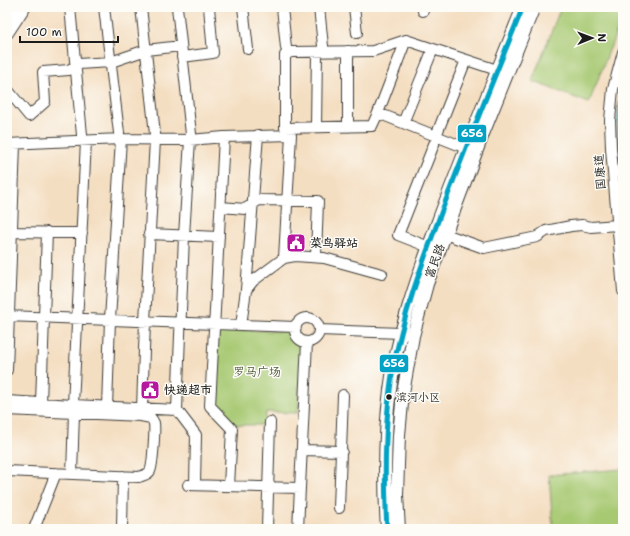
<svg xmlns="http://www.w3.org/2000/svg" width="630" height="536" font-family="'Shantell Sans','LXGW WenKai TC',sans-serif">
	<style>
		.green { fill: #a7c972; stroke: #627247 }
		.water { fill: #4fbdc7; stroke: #366c72 }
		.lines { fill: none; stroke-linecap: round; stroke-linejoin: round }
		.minor-casing { stroke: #3c3935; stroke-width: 12 }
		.major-casing { stroke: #3c3935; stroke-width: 14 }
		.minor { stroke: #fff; stroke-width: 10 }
		.major { stroke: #fff; stroke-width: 12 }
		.bus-1-casing { stroke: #fdfcf7; stroke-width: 8 }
		.bus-1 { stroke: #01a2c5; stroke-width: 5 }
		.bus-dot { fill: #1c1c1c; stroke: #fdfcf7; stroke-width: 1.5 }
		.labels { text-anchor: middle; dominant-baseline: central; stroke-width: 3; stroke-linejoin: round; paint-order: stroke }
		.bus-label { font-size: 11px; fill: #1c1c1c; stroke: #fdfcf7; text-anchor: start }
		.street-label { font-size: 12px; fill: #1c1c1c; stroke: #fdfcf7 }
		.poi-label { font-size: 12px; font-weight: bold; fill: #1c1c1c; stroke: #fdfcf7; text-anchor: start }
		.park-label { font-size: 12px; fill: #4d593a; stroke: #fdfcf7 }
		.line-badge { stroke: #fdfcf7; stroke-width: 1.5 }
		.badge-label { font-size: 11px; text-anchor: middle; font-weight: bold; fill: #fff }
	</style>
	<rect width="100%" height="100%" fill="#fdfcf7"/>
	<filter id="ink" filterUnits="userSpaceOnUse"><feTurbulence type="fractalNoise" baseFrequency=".025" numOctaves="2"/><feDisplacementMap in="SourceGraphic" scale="8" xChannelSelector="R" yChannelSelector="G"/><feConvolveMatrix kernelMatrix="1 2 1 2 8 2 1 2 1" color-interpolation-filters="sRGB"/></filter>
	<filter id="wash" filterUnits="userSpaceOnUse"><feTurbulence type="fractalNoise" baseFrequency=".012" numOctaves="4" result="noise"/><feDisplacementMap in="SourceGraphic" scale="16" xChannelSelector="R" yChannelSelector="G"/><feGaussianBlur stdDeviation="0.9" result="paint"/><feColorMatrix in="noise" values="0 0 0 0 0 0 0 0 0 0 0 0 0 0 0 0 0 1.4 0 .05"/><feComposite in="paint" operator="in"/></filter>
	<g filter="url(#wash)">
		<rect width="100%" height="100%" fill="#f4dec1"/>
		<!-- green -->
		<path class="green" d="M 561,7 L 623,7 L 623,15 L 589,103 L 532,81 Z
			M 217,330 L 290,331 C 291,339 293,343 301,346 L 298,413 L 266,412 L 265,425 L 235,425 L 213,403 Z
			M 623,469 L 623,529 L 553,529 L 549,475 Z"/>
		<!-- water -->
		<path class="water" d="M 623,82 L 623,198 C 621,174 617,149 617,125 C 617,110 620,96 623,82 Z"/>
	</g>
	<g filter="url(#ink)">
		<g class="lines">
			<!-- minor casing -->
			<g class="minor-casing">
				<path id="minor" d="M 70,7 L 82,135
					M 104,7 L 119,133
					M 141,7 L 155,134
					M 177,7 L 191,134
					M 243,7 L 248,49
					M 282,7 L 286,48
					M 319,7 L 323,46
					M 354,7 L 357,33
					M 423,7 L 423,11
					M 348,51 L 348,127
					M 623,52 L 613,89 L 610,120 L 611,148 L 623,291
					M 182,57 L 213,53 L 209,7
					M 7,89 L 29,116 L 45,102 L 43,72 L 69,70 L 78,64 L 111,62 L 146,50 L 181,46
					M 378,113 L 372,126 L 285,128 L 285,55 L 291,52 L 373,51 L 406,40
					M 403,123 L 433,49
					M 316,127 L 317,52
					M 436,136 L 466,60
					M 224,137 L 210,406 L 232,429 L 229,486
					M 7,144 L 121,139 L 190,140 L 224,137 L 291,135 L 284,258
					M 466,148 L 378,113 L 406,40 L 497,70
					M 221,207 L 245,209 L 259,200 L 318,201 L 316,257
					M 12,232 L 82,233
					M 149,234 L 219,237
					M 445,234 L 484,248 L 537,237 L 546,231 L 571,226 L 582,225 L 591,227 L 617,225
					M 429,247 L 398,235 L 434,144
					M 246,290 L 258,135
					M 7,316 L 296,327
					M295 330a12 12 0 1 1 24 0a12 12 0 1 1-24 0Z
					M 241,325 L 246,290 L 253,281 L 284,258 L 295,256 L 324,258 L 382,274
					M 319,330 L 401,333 L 407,334
					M 7,370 L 15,144
					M 7,401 L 73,405 L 177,410 L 196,435 L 195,485
					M 41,403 L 47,232
					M 73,405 L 86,141
					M 107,407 L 110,320 L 121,139
					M 142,409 L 145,321 L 155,140
					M 7,410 L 141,416 L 151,418 C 152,419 153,421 154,423 C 155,429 153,466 150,471 C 148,475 143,475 139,477 L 7,471
					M 177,410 L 184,236 L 190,140
					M 302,450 L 342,451
					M 72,474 L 74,413
					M 188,485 L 300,488
					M 339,508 L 343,395
					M 34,529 L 56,473
					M 122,529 L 123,476
					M 267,529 L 270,422
					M 298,529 L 307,342"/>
			</g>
			<!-- major casing -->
			<g class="major-casing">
				<path id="major" d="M 7,15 L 12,7
					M 7,33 L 24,7
					M 387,529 C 384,483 384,436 390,390 C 397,333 417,278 437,224 C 464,151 494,79 523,7
					M 399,529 L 397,495 L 399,435 L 403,393 L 413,336 L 427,284 L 449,224 L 483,134 L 534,7"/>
			</g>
			<!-- minor -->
			<use href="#minor" class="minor"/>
			<!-- major -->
			<use href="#major" class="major"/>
			<!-- bus-1 casing -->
			<g class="bus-1-casing">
				<path id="bus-1" d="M 387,529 C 384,476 384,422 393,369 C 403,315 422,264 441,213 C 467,144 495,75 523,7"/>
			</g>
			<!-- bus-1 -->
			<use href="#bus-1" class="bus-1"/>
		</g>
	</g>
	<!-- icons -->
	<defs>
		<g id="civic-square" transform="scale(1)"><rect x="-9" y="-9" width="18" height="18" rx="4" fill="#b5179e" stroke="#fdfcf7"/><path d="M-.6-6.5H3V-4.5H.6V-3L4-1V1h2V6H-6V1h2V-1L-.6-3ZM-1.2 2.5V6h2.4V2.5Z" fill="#fff"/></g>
	</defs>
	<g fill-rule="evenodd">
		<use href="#civic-square" x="296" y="243"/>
		<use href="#civic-square" x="150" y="390"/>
	</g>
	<!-- markers -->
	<circle class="bus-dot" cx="389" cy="397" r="3.5"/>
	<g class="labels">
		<!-- bus labels -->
		<g class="bus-label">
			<text x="396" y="397">滨河小区</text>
		</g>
		<!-- street labels -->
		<g class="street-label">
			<text transform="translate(600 172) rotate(-94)">国康道</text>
			<text transform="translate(435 261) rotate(-70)">富民路</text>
		</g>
		<!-- poi labels -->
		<g class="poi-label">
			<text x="310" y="243">菜鸟驿站</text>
			<text x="164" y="390">快递超市</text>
		</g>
		<!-- park labels -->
		<g class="park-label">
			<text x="257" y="372">罗马广场</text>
		</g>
	</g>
	<g class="line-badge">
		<rect x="457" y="124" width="30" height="19" rx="4" fill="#01a2c5"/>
		<rect x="379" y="354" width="30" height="19" rx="4" fill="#01a2c5"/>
	</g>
	<g class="badge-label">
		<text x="472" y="137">656</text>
		<text x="394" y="367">656</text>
	</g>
	<!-- margin -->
	<rect width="630" height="536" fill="none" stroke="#fdfcf7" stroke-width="24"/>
	<!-- north arrow -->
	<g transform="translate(592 38) rotate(89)" stroke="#fdfcf7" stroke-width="3" paint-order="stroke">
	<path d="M0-3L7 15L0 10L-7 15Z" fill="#1c1c1c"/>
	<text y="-6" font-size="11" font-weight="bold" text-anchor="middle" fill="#1c1c1c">N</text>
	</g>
	<!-- scale -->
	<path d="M20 36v6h98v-6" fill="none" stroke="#1c1c1c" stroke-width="2"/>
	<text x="26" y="36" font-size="12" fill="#1c1c1c" stroke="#fdfcf7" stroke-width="3" paint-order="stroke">100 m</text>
</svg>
